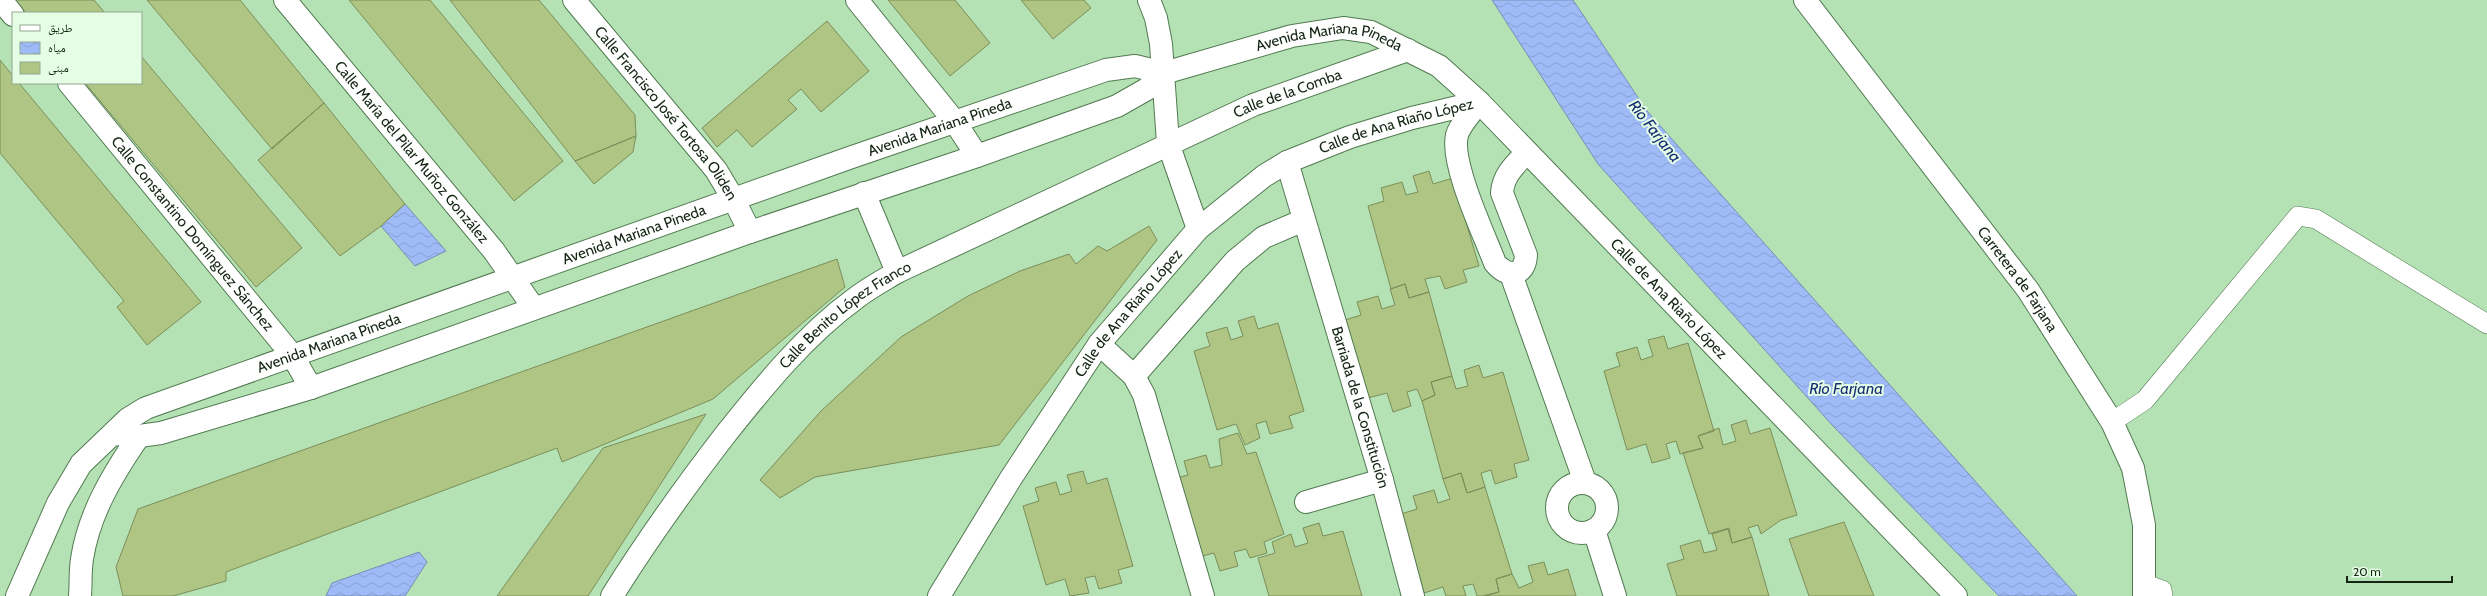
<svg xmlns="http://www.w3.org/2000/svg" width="2487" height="596" font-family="Cabin,'Noto Naskh Arabic',sans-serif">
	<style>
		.water { fill: url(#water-waves); stroke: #758eb4 }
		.building { fill: #aec583; stroke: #7c8e59 }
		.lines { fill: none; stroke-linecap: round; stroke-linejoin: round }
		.service-casing { stroke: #517a51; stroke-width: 20 }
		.minor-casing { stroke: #517a51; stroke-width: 24 }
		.secondary-casing { stroke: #517a51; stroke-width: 24 }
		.service { stroke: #fff; stroke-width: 19 }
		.minor { stroke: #fff; stroke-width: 22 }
		.secondary { stroke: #fff; stroke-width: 22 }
		.labels { text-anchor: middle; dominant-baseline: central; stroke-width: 4; stroke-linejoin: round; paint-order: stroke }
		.street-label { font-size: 15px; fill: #142514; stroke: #e6fde5 }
		.water-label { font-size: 16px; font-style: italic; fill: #132d71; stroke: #e6fde5 }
	</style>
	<defs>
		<pattern id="water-waves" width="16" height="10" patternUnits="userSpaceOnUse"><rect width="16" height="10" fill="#9ebbf8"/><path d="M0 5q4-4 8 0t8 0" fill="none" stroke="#87a1d4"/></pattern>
	</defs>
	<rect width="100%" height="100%" fill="#b5e2b5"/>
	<!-- water -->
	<path class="water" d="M 1492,0 L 1573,0 L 1647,111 L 2077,596 L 1999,596 L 1833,426 L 1598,164 Z
		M 405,204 L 446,251 L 415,266 L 381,226 Z
		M 419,552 L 427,562 L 405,596 L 326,596 L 332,583 Z"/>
	<!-- building -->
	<path class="building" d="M 15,0 L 94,0 L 105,13 L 26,13 Z
		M 147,0 L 240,0 L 324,103 L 272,149 Z
		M 349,0 L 430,0 L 563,161 L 514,201 Z
		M 450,0 L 539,0 L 635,115 L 636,136 L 575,161 Z
		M 888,0 L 955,0 L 990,43 L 950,76 Z
		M 1021,0 L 1084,0 L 1091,8 L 1053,39 Z
		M 827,21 L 869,71 L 821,112 L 801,89 L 788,100 L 797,109 L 752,147 L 737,130 L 717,147 L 702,128 Z
		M 141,56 L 302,248 L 256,287 L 85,83 L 141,83 Z
		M 0,60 L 13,76 L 13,83 L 19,83 L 201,302 L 147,345 L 117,307 L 124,301 L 0,153 Z
		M 324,103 L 405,204 L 381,226 L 340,256 L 258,160 Z
		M 636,136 L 633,152 L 594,184 L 575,161 Z
		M 1429,171 L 1433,184 L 1453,178 L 1479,266 L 1463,270 L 1467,282 L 1445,289 L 1440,276 L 1425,279 L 1429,292 L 1409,298 L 1405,284 L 1391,289 L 1368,206 L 1384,201 L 1381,188 L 1402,182 L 1406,195 L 1418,192 L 1413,176 Z
		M 1149,226 L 1157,240 L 999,445 L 815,477 L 780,498 L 760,480 L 821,411 L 901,337 L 968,296 L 1020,271 L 1069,254 L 1076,264 L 1098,246 L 1107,251 Z
		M 837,259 L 845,287 L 713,399 L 562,462 L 557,448 L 226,572 L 226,581 L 173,596 L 123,596 L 116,567 L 138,509 Z
		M 1405,284 L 1409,298 L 1429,292 L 1452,376 L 1431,382 L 1435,395 L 1422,401 L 1417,389 L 1407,392 L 1411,406 L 1393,412 L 1387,393 L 1368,398 L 1345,320 L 1361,315 L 1357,302 L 1378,296 L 1382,309 L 1395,305 L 1390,289 Z
		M 1254,316 L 1258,329 L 1278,323 L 1304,411 L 1289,416 L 1293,428 L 1270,434 L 1266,421 L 1256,424 L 1260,438 L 1245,445 L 1236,424 L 1217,430 L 1194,351 L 1210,346 L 1206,333 L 1227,327 L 1231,340 L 1243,336 L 1238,321 Z
		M 1664,336 L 1668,349 L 1688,343 L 1714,431 L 1698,436 L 1703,448 L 1680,454 L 1676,441 L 1666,444 L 1670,458 L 1652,463 L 1646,444 L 1627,450 L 1604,371 L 1620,366 L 1616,353 L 1637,347 L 1641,360 L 1653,356 L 1648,340 Z
		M 1479,365 L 1483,378 L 1503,372 L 1529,460 L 1514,464 L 1517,477 L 1495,484 L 1491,470 L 1481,473 L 1485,487 L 1467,493 L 1461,473 L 1443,479 L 1422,401 L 1435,395 L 1431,382 L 1452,376 L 1456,389 L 1468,386 L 1464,370 Z
		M 706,414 L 588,596 L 497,596 L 603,448 Z
		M 1746,420 L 1750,434 L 1770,428 L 1797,515 L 1781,520 L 1761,534 L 1758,525 L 1748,528 L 1752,537 L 1732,543 L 1729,528 L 1709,534 L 1683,453 L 1703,448 L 1698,436 L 1719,428 L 1723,445 L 1736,441 L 1731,425 Z
		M 1238,433 L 1247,454 L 1256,452 L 1284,534 L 1264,542 L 1267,553 L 1250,558 L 1246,549 L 1234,552 L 1238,566 L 1220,571 L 1214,553 L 1195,558 L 1172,479 L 1188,475 L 1184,461 L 1206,455 L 1210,468 L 1222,465 L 1219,439 Z
		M 1083,471 L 1087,484 L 1107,478 L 1133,566 L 1118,570 L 1122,583 L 1099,589 L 1095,576 L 1085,578 L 1089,593 L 1070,596 L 1065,579 L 1046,585 L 1023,506 L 1039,501 L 1035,488 L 1056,482 L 1060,495 L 1072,491 L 1067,475 Z
		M 1461,473 L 1467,493 L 1485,487 L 1512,574 L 1496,579 L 1499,592 L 1482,596 L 1477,596 L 1473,584 L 1463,586 L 1466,596 L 1446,596 L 1443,587 L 1424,593 L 1401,514 L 1417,509 L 1413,496 L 1434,490 L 1438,503 L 1450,499 L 1443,479 Z
		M 1844,522 L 1874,596 L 1809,596 L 1789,539 Z
		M 1319,523 L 1323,536 L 1343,531 L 1362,596 L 1269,596 L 1258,558 L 1275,553 L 1272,542 L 1291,534 L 1295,547 L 1308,543 L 1303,528 Z
		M 1728,529 L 1732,543 L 1752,537 L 1769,596 L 1677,596 L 1667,564 L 1684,559 L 1680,546 L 1700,540 L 1704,553 L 1717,550 L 1712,534 Z
		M 1544,562 L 1548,575 L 1568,569 L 1576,596 L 1485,596 L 1499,592 L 1496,579 L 1512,574 L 1519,588 L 1533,582 L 1528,566 Z"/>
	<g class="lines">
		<!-- service casing -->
		<g class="service-casing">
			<path id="service" d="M 2112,422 L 2145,400 L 2298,216 L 2316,219 L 2487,324
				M 2145,584 L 2162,590 L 2163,596"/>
		</g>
		<!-- minor casing -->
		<g class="minor-casing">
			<g id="minor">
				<path d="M 1,0 L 13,15"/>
				<path id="s1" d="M 285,0 L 494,251 L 533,307"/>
				<path id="s2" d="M 574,0 L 716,170 L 734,200 L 750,232"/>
				<path d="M 857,0 L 955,122 L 977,156"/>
				<path d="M 1149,0 L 1156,18 L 1161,44 L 1168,143 L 1198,229"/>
				<path id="s3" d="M 69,83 L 292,355 L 311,388"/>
				<path d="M 1479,102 C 1473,111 1460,124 1457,135 C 1450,163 1484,234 1495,263 C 1507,278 1525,277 1526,255 L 1502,193 C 1503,175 1515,165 1527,152"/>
				<path id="s4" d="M 1287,162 L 1382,480 L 1413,596"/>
				<path d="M 864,193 L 897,272"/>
				<path d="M 1511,274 L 1585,482"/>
				<path d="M 1099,344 L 1134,376 L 1144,395 L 1203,596"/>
				<path d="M 1134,376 L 1235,261 L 1264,237 L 1304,220"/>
				<path id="s5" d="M 114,434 L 139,436 L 161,433 L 311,388 L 750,232 L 977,156 L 1117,106 L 1147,89 L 1164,73 L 1292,36 L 1343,28 L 1371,32 L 1439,66 L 1479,102 L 1956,596"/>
				<circle cx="1582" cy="508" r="25"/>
				<path d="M 1306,502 L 1382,480"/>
				<path d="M 1594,530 L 1615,596"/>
				<path id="s6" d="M 17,596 L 58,503 L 81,464 L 128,419 L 146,408 L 852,157 L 1106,70 L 1135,66 L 1164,73"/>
				<path d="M 80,596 C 81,584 80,571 82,559 C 89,513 113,474 139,436"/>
				<path id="s7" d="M 612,596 C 647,540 685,487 725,435 C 764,386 805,335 856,298 C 869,288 884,280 897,272 L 1253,105 L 1408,50"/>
				<path id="s8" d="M 939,596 L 1011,478 L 1099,344 L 1198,229 L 1264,176 L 1287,162 L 1350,137 L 1412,118 L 1479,102"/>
			</g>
		</g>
		<!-- secondary casing -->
		<g class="secondary-casing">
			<g id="secondary">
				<path id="s9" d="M 1805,0 L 2028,290 L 2112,422 L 2133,468 L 2144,525 L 2144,596"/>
			</g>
		</g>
		<!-- service -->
		<use href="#service" class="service"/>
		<!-- minor -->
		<use href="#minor" class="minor"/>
		<!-- secondary -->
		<use href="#secondary" class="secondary"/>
	</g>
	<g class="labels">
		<!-- street labels -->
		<g class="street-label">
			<text stroke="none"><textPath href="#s5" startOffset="1287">Avenida Mariana Pineda</textPath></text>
			<text stroke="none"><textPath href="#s7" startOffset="865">Calle de la Comba</textPath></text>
			<text stroke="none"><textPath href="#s2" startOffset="146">Calle Francisco José Tortosa Oliden</textPath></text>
			<text stroke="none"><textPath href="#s6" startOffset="1075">Avenida Mariana Pineda</textPath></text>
			<text stroke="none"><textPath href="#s8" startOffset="677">Calle de Ana Riaño López</textPath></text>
			<text stroke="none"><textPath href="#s1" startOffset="198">Calle María del Pilar Muñoz González</textPath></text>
			<text stroke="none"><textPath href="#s3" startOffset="195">Calle Constantino Domínguez Sánchez</textPath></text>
			<text stroke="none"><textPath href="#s6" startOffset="751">Avenida Mariana Pineda</textPath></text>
			<text stroke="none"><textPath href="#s9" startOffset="351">Carretera de Farjana</textPath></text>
			<text stroke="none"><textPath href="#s5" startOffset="1732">Calle de Ana Riaño López</textPath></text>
			<text stroke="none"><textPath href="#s8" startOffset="341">Calle de Ana Riaño López</textPath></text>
			<text stroke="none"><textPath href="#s7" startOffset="368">Calle Benito López Franco</textPath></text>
			<text stroke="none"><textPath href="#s6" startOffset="427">Avenida Mariana Pineda</textPath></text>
			<text stroke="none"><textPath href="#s4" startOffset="256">Barriada de la Constitución</textPath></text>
		</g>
		<!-- water labels -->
		<g class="water-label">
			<text transform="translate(1655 131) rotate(52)">Río Farjana</text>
			<text x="1846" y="388">Río Farjana</text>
		</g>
	</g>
	<!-- legend -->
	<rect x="12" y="12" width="130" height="72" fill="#e6fde5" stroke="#92a791"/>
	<rect x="20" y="25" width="20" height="6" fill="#ffffff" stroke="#92a791"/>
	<text x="48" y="32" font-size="12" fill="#142514">طريق</text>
	<rect x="20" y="42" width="20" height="12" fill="url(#water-waves)" stroke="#92a791"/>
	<text x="48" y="52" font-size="12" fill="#142514">مياه</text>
	<rect x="20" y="62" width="20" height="12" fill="#aec583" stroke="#92a791"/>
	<text x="48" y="72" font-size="12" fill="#142514">مبنى</text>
	<!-- scale -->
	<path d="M2347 576v6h105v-6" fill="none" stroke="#142514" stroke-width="2"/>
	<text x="2353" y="576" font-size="12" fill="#142514" stroke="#e6fde5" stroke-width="3" paint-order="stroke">20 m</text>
</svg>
